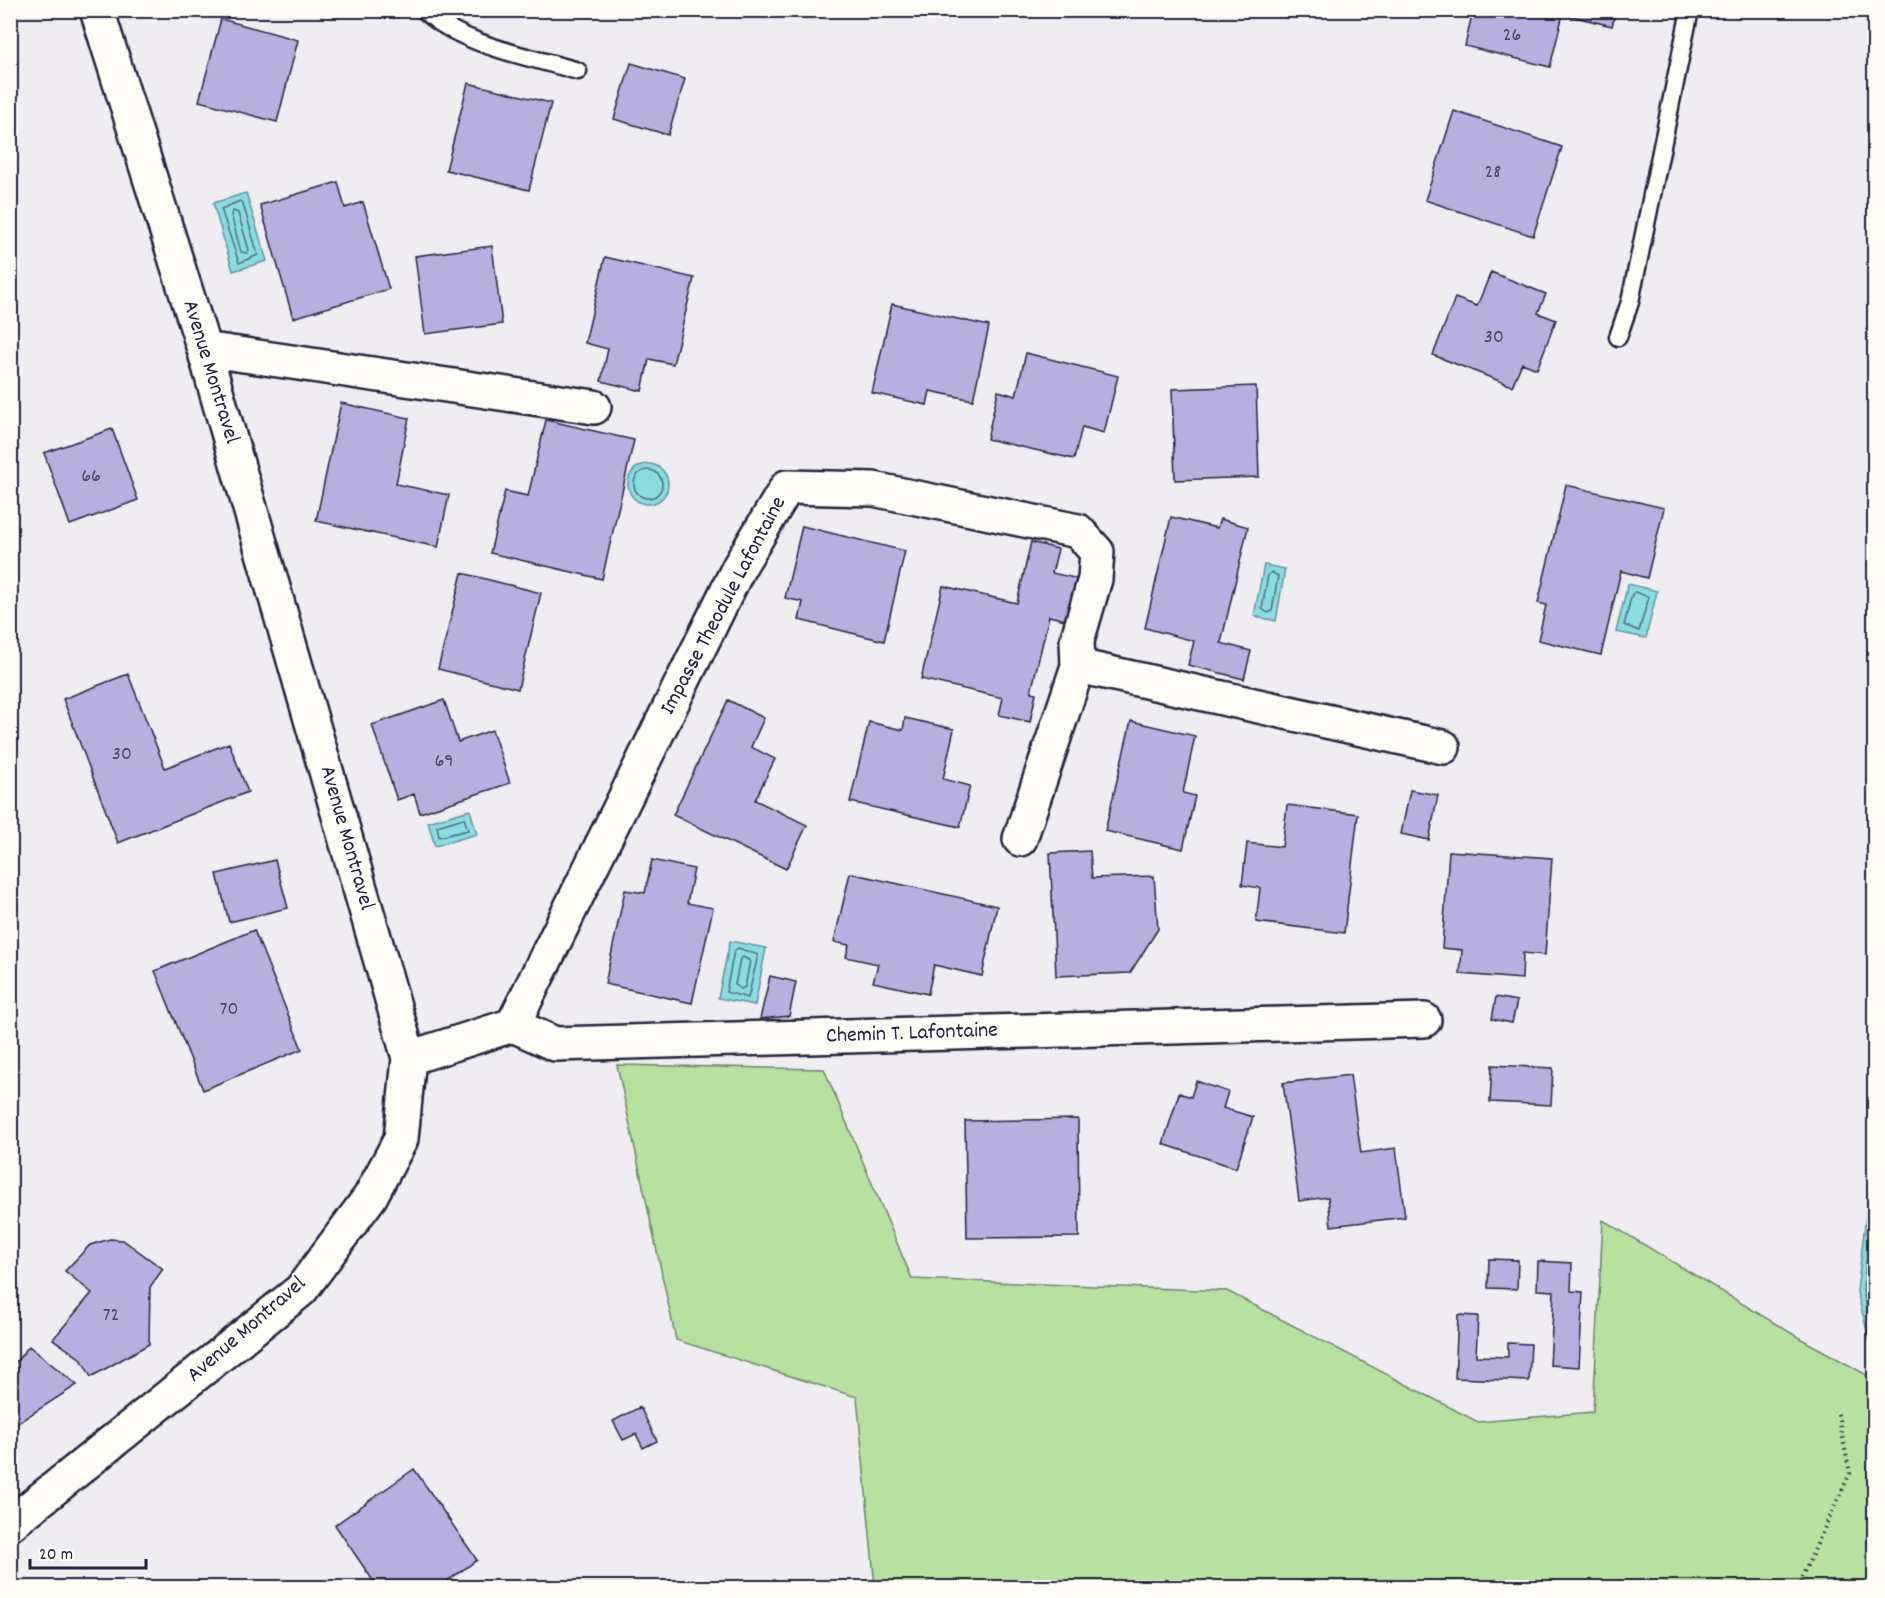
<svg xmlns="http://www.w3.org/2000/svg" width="1885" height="1598" font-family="Dekko,sans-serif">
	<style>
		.green { fill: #b6e19e; stroke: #6c826c; stroke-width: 1.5 }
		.water { fill: #8bdce2; stroke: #61929f; stroke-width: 1.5 }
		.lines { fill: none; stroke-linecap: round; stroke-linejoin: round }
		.shore { stroke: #4c6c7e; stroke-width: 1.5 }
		.building { fill: #b6afe0; stroke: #22223b; stroke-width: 1.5 }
		.lane-casing { stroke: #22223b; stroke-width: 21 }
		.street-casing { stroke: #22223b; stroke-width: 38 }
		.path { stroke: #22223b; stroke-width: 4; stroke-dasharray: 1.5 4.5; stroke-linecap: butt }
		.lane { stroke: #fdfcf7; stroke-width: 16 }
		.street { stroke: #fdfcf7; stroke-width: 33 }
		.labels { text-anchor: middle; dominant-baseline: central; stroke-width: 4.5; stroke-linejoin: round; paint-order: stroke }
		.number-label { font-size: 20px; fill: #474564 }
		.street-label { font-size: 22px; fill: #22223b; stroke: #fdfcf7 }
	</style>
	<rect width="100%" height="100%" fill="#efedf2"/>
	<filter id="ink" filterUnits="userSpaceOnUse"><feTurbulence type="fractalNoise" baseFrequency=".0167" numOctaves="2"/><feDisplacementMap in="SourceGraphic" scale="12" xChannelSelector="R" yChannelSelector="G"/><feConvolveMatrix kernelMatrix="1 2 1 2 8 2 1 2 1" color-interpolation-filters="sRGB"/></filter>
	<g filter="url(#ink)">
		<!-- green -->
		<path class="green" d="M 617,1065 L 824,1069 L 912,1279 L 1227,1291 L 1478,1422 L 1593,1412 L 1603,1220 L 1796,1336 L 1874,1379 L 1874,1587 L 875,1587 L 857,1397 L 676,1340 Z"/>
		<!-- water -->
		<path class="water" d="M 246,193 L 267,261 L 233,271 L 213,203 Z
			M628 484a20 20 0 1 1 40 0a20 20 0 1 1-40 0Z
			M 1264,565 L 1285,569 L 1276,621 L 1254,616 Z
			M 1628,584 L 1657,591 L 1646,638 L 1616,632 Z
			M 470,810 L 477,834 L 435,846 L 428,822 Z
			M 730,941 L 766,948 L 755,1005 L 718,998 Z
			M 1874,1172 L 1874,1358 L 1857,1292 L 1870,1181 Z"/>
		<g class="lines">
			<!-- shore -->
			<path class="shore" d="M 240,201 L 243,204 L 258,255 L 239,263 L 221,209 Z
				M 233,211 L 238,213 L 249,250 L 247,253 L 241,252 L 231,215 Z
				M634 484a14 14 0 1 1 28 0a14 14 0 1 1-28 0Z
				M 1271,572 L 1278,576 L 1272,611 L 1268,613 L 1262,609 L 1268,575 Z
				M 1635,592 L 1649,597 L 1639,631 L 1624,625 L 1632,594 Z
				M 464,818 L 468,830 L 439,837 L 437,826 Z
				M 738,948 L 758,955 L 748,998 L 726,992 L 734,951 Z
				M 743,957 L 750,961 L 745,987 L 741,989 L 735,985 L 740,959 Z
				M 1874,1195 L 1863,1291 L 1874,1334"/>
		</g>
		<!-- building -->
		<path class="building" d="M 1473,10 L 1616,10 L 1612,26 L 1563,14 L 1550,67 L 1465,46 Z
			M 221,19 L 298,40 L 277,122 L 199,101 Z
			M 631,63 L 685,79 L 668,135 L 614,119 Z
			M 468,83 L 551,103 L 529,190 L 446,170 Z
			M 1454,111 L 1562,147 L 1533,236 L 1425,200 Z
			M 338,182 L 345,208 L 363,202 L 389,289 L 293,318 L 260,205 Z
			M 492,246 L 502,324 L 425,334 L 415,256 Z
			M 605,257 L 694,278 L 673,364 L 649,359 L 642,391 L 601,381 L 608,349 L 585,343 Z
			M 1491,272 L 1546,294 L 1538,313 L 1556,320 L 1537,369 L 1522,363 L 1512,386 L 1433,355 L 1455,298 L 1477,306 Z
			M 892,304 L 989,326 L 973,400 L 930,391 L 927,405 L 872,393 Z
			M 1026,353 L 1118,376 L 1104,433 L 1082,427 L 1074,459 L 987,439 L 998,391 L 1016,396 Z
			M 1256,386 L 1259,477 L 1175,480 L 1172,389 Z
			M 341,403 L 409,418 L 396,484 L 449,495 L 438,547 L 316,521 Z
			M 546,420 L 634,440 L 602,579 L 490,553 L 505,491 L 528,496 Z
			M 112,429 L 138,500 L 70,525 L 44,453 Z
			M 1566,485 L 1664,508 L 1647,578 L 1621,571 L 1601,655 L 1538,640 L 1546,605 L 1538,603 Z
			M 1171,517 L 1217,528 L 1220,519 L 1248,527 L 1221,643 L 1251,651 L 1244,679 L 1188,665 L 1194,641 L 1145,628 Z
			M 802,526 L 905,551 L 884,641 L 799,620 L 803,602 L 785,598 Z
			M 1031,542 L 1058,549 L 1052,573 L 1079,579 L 1069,621 L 1049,616 L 1031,692 L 1036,693 L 1030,722 L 999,715 L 1003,698 L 921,679 L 943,586 L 1017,603 Z
			M 462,573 L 541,593 L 518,689 L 438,669 Z
			M 128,674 L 165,768 L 229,743 L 248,792 L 118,843 L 63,699 Z
			M 444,700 L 458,742 L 492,730 L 510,783 L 420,813 L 414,794 L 397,800 L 372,725 Z
			M 728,700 L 764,718 L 751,747 L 775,759 L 755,800 L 807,825 L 786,869 L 673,815 Z
			M 905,718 L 954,729 L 943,779 L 970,786 L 960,827 L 850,802 L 869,722 L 903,730 Z
			M 1131,721 L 1195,736 L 1183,793 L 1195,796 L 1183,849 L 1105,831 Z
			M 1410,790 L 1438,795 L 1429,840 L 1401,834 Z
			M 1287,805 L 1358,814 L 1344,933 L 1256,922 L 1260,888 L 1242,885 L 1247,843 L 1282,847 Z
			M 1090,851 L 1092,878 L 1154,876 L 1158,929 L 1130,973 L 1056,976 L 1050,853 Z
			M 1449,851 L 1552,858 L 1545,955 L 1523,953 L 1522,979 L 1460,974 L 1462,950 L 1442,948 Z
			M 275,860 L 288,908 L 229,922 L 217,874 Z
			M 652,860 L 694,869 L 687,903 L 713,908 L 692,1003 L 605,984 L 625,890 L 645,893 Z
			M 850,873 L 997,906 L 982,976 L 934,965 L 928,994 L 873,982 L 878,964 L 846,957 L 849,945 L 834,942 Z
			M 254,930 L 302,1049 L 203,1090 L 155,971 Z
			M 770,976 L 796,982 L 789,1016 L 760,1019 Z
			M 1496,997 L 1517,1001 L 1512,1023 L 1492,1019 Z
			M 1492,1065 L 1553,1068 L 1551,1105 L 1490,1102 Z
			M 1350,1075 L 1361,1153 L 1396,1148 L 1405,1217 L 1331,1226 L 1328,1197 L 1299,1201 L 1283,1083 Z
			M 1196,1081 L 1228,1092 L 1223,1108 L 1253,1117 L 1236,1168 L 1163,1144 L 1179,1093 L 1191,1097 Z
			M 1078,1119 L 1079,1237 L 967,1238 L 965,1121 Z
			M 110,1239 L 123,1240 L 163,1269 L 150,1287 L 149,1344 L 91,1377 L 81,1359 L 53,1339 L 92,1293 L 65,1271 L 90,1245 Z
			M 1489,1259 L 1518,1260 L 1517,1289 L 1488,1288 Z
			M 1538,1261 L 1572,1263 L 1571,1291 L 1583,1292 L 1579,1367 L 1550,1365 L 1554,1291 L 1537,1290 Z
			M 1458,1315 L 1478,1316 L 1476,1356 L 1508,1357 L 1508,1343 L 1531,1344 L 1529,1381 L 1455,1378 Z
			M 29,1346 L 77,1385 L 10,1428 L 10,1369 Z
			M 640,1407 L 657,1441 L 643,1448 L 636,1434 L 623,1440 L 613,1421 Z
			M 414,1469 L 477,1560 L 437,1588 L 378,1588 L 335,1525 Z"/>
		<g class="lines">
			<!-- lane casing -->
			<g class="lane-casing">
				<path id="lane" d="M 424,10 C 460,45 531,57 578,71
					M 1618,337 L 1630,302 L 1690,10"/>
			</g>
			<!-- street casing -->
			<g class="street-casing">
				<path id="street" d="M 204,349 L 594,407
					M 1078,666 L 1443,747
					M 513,1025 L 739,567 L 787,487 L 873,489 L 1078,531 L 1097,552 L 1095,579 L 1077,641 L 1078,666 L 1020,839
					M 409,1058 L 513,1025 L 555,1044 L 1424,1020
					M 10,1524 L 301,1290 L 370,1197 L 401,1139 L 409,1058 L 204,349 L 97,10"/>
			</g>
			<!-- path -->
			<path class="path" d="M 1874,832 L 1867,852 L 1874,862
				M 1804,1588 L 1800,1581 L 1850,1473 L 1837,1410"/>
			<!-- lane -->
			<use href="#lane" class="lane"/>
			<!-- street -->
			<use href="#street" class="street"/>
		</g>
	</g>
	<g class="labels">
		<!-- number labels -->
		<g class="number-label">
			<text x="1512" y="36">26</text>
			<text x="1493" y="173">28</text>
			<text x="1494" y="338">30</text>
			<text x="91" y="477">66</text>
			<text x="122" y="755">30</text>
			<text x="444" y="762">69</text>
			<text x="229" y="1010">70</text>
			<text x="111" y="1316">72</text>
		</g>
		<!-- street labels -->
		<g class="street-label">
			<text transform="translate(210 372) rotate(73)">Avenue Montravel</text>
			<text transform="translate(724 606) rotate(-62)">Impasse Theodule Lafontaine</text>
			<text transform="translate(346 838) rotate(74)">Avenue Montravel</text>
			<text transform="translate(912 1034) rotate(-2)">Chemin T. Lafontaine</text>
			<text transform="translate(247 1330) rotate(-41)">Avenue Montravel</text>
		</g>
	</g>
	<!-- margin -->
	<rect width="1885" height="1598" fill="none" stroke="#fdfcf7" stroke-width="36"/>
	<rect x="18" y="18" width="1849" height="1562" fill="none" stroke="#22223b" stroke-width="2" filter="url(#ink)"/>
	<!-- scale -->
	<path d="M30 1559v9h116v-9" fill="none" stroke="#22223b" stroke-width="3"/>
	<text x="39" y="1559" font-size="18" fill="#22223b" stroke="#fdfcf7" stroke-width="4.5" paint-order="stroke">20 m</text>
</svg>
